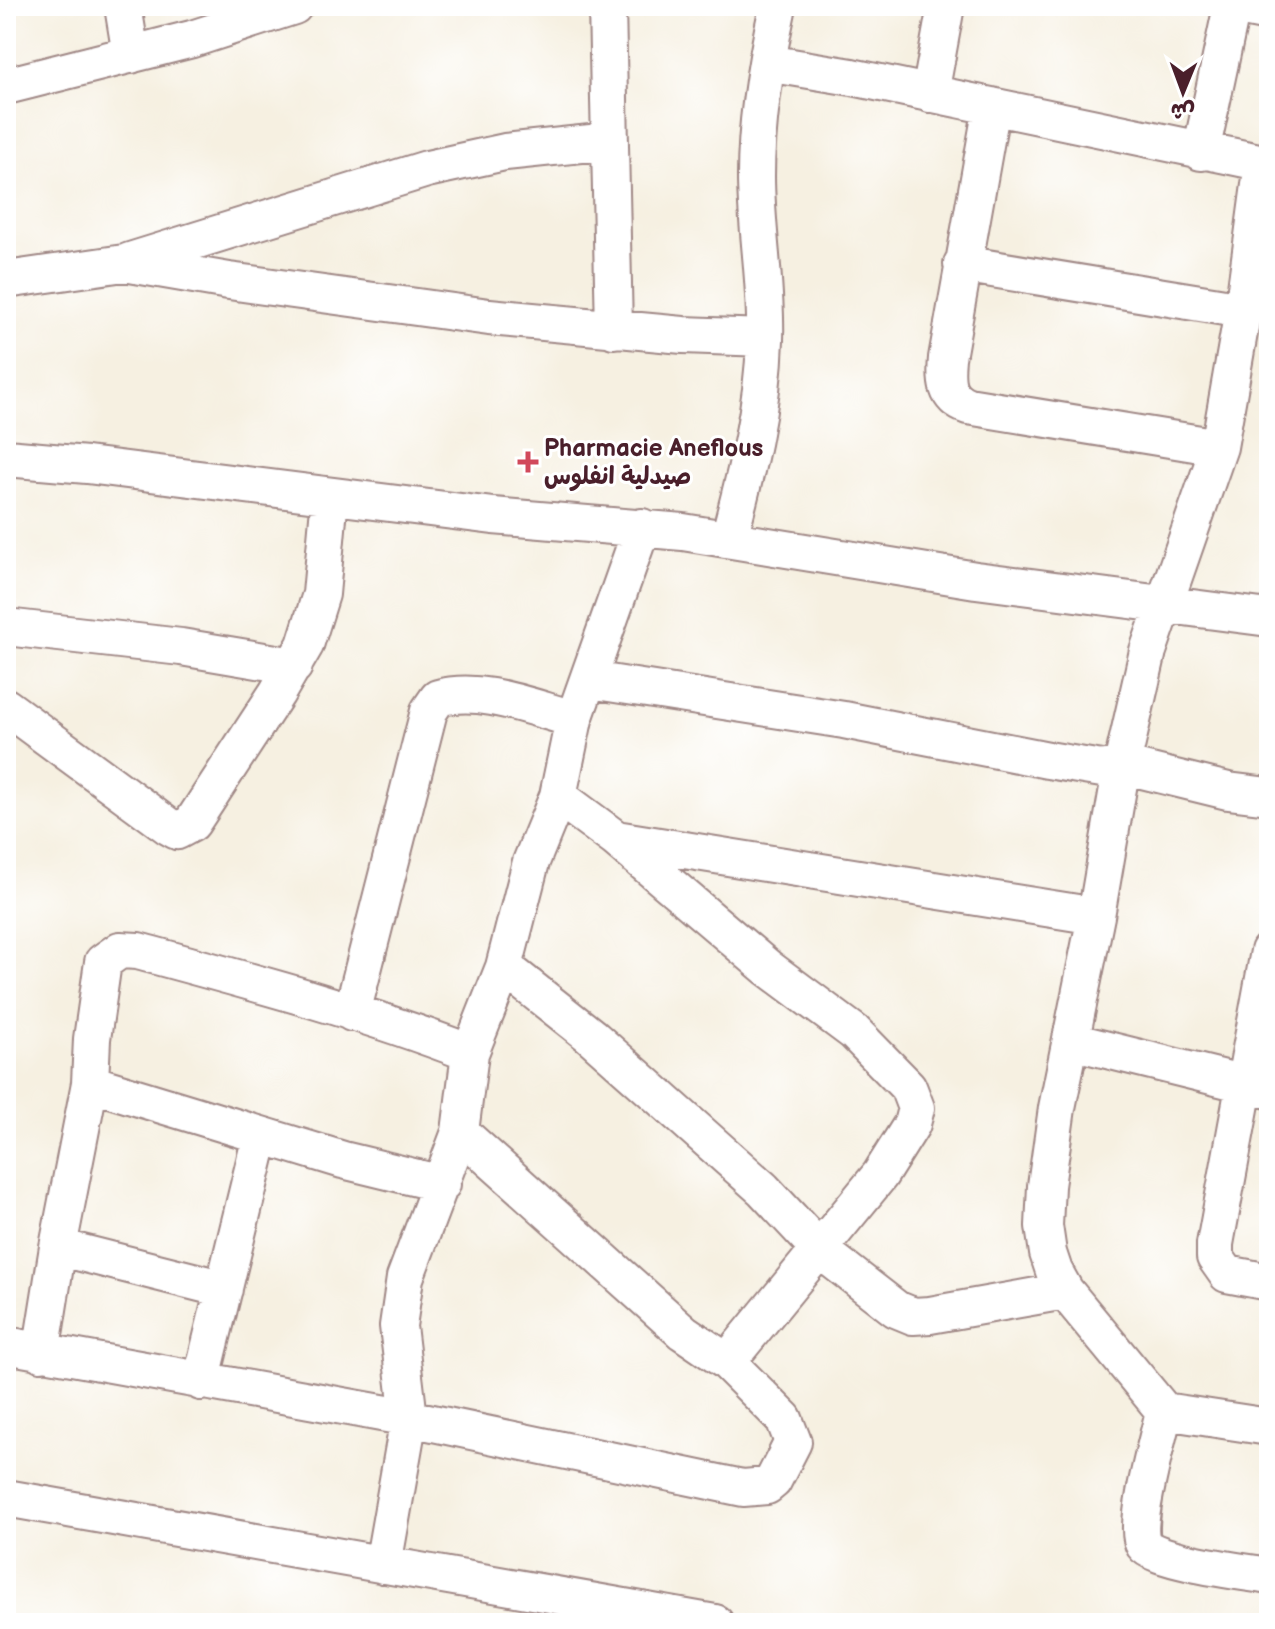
<svg xmlns="http://www.w3.org/2000/svg" width="1275" height="1629" font-family="'Balsamiq Sans','Playpen Sans Arabic',sans-serif">
	<style>
		.lines { fill: none; stroke-linecap: round; stroke-linejoin: round }
		.minor-casing { stroke: #a08886; stroke-width: 40 }
		.minor { stroke: #fff; stroke-width: 36 }
		.poi-dot { fill: #d1495b; stroke: #fff; stroke-width: 3 }
		.labels { text-anchor: middle; dominant-baseline: central; stroke-width: 6; stroke-linejoin: round; paint-order: stroke }
		.poi-label { font-size: 24px; font-weight: bold; fill: #4a1f2b; stroke: #fff; text-anchor: start }
	</style>
	<rect width="100%" height="100%" fill="#fff"/>
	<filter id="ink" filterUnits="userSpaceOnUse"><feTurbulence type="fractalNoise" baseFrequency=".0125" numOctaves="2"/><feDisplacementMap in="SourceGraphic" scale="16" xChannelSelector="R" yChannelSelector="G"/><feConvolveMatrix kernelMatrix="1 2 1 2 8 2 1 2 1" color-interpolation-filters="sRGB"/></filter>
	<filter id="wash" filterUnits="userSpaceOnUse"><feTurbulence type="fractalNoise" baseFrequency=".006" numOctaves="4" result="noise"/><feDisplacementMap in="SourceGraphic" scale="32" xChannelSelector="R" yChannelSelector="G"/><feGaussianBlur stdDeviation="1.8" result="paint"/><feColorMatrix in="noise" values="0 0 0 0 0 0 0 0 0 0 0 0 0 0 0 0 0 1.4 0 .05"/><feComposite in="paint" operator="in"/></filter>
	<g filter="url(#wash)">
		<rect width="100%" height="100%" fill="#f6f0e1"/>
	</g>
	<g filter="url(#ink)">
		<g class="lines">
			<!-- minor casing -->
			<g class="minor-casing">
				<path id="minor" d="M 123,6 L 131,55
					M 607,6 L 614,330
					M 1233,6 L 1269,13
					M 767,63 L 852,77 L 1269,164
					M 6,86 L 192,39 L 294,6
					M 930,94 L 946,6
					M 992,106 L 947,358 C 945,380 945,398 968,406 L 1219,447
					M 1201,152 L 1232,6
					M 1263,163 L 1243,310 L 1219,447 L 1148,651 L 1122,765 L 1096,916 L 1057,1108 L 1046,1186 L 1044,1226 L 1048,1253 L 1054,1271 L 1065,1291 L 1164,1411 C 1159,1436 1132,1526 1144,1545 C 1155,1561 1246,1572 1269,1576
					M 130,261 L 427,169 L 505,152 L 610,141
					M 962,264 L 1243,310
					M 6,280 L 124,263 L 229,281 L 489,317 L 683,335 L 765,338
					M 6,458 L 87,465 L 493,516 L 683,532 L 976,580 L 1269,618
					M 729,538 C 746,473 763,408 765,340 C 767,286 756,230 756,176 C 756,119 766,61 778,6
					M 6,627 L 181,647 L 294,666
					M 590,680 L 844,720 L 1048,760 L 1102,769 L 1122,765 L 1228,791 L 1269,796
					M 6,707 L 168,826 L 177,831 L 192,823 L 277,693 L 305,645 L 321,594 L 330,496
					M 558,796 L 616,839 L 768,968 L 854,1032 L 908,1087 L 916,1108 L 912,1124 L 880,1175 L 727,1362
					M 616,839 L 1096,916
					M 1269,951 L 1215,1244 L 1215,1257 L 1227,1274 L 1269,1282
					M 504,967 L 591,1036 L 763,1189 L 820,1250 L 896,1309 L 913,1316 L 930,1315 L 1065,1291
					M 352,1013 L 429,711 L 438,698 C 482,686 532,708 574,719
					M 1071,1041 L 1269,1090
					M 90,1083 L 58,1247 L 224,1289
					M 442,1184 L 343,1160 L 90,1083 L 92,1039 L 103,962 L 120,950 L 138,951 C 249,981 362,1011 470,1053
					M 6,1345 L 409,1418 L 743,1488 L 767,1486 L 773,1481 L 793,1442 L 784,1419 L 727,1362 L 683,1332 L 460,1132
					M 41,1353 L 58,1247
					M 201,1382 L 261,1136
					M 1164,1411 L 1269,1427
					M 6,1498 L 715,1623
					M 383,1565 L 409,1418 L 398,1326 L 405,1278 L 460,1132 L 470,1053 L 504,967 L 531,862 L 558,796 L 574,719 L 642,527"/>
			</g>
			<!-- minor -->
			<use href="#minor" class="minor"/>
		</g>
	</g>
	<!-- markers -->
	<path class="poi-dot" d="M524 450h8v8h8v8h-8v8h-8v-8h-8v-8h8z"/>
	<g class="labels">
		<!-- poi labels -->
		<g class="poi-label">
			<text x="544" y="448">Pharmacie Aneflous<tspan x="544" dy="28">صيدلية انفلوس</tspan></text>
		</g>
	</g>
	<!-- margin -->
	<rect width="1275" height="1629" fill="none" stroke="#fff" stroke-width="32"/>
	<!-- north arrow -->
	<g transform="translate(1183 92) rotate(181)" stroke="#ffffff" stroke-width="6" paint-order="stroke">
	<path d="M0-6L14 30L0 20L-14 30Z" fill="#4a1f2b"/>
	<text y="-12" font-size="22" font-weight="bold" text-anchor="middle" fill="#4a1f2b">ش</text>
	</g>
</svg>
